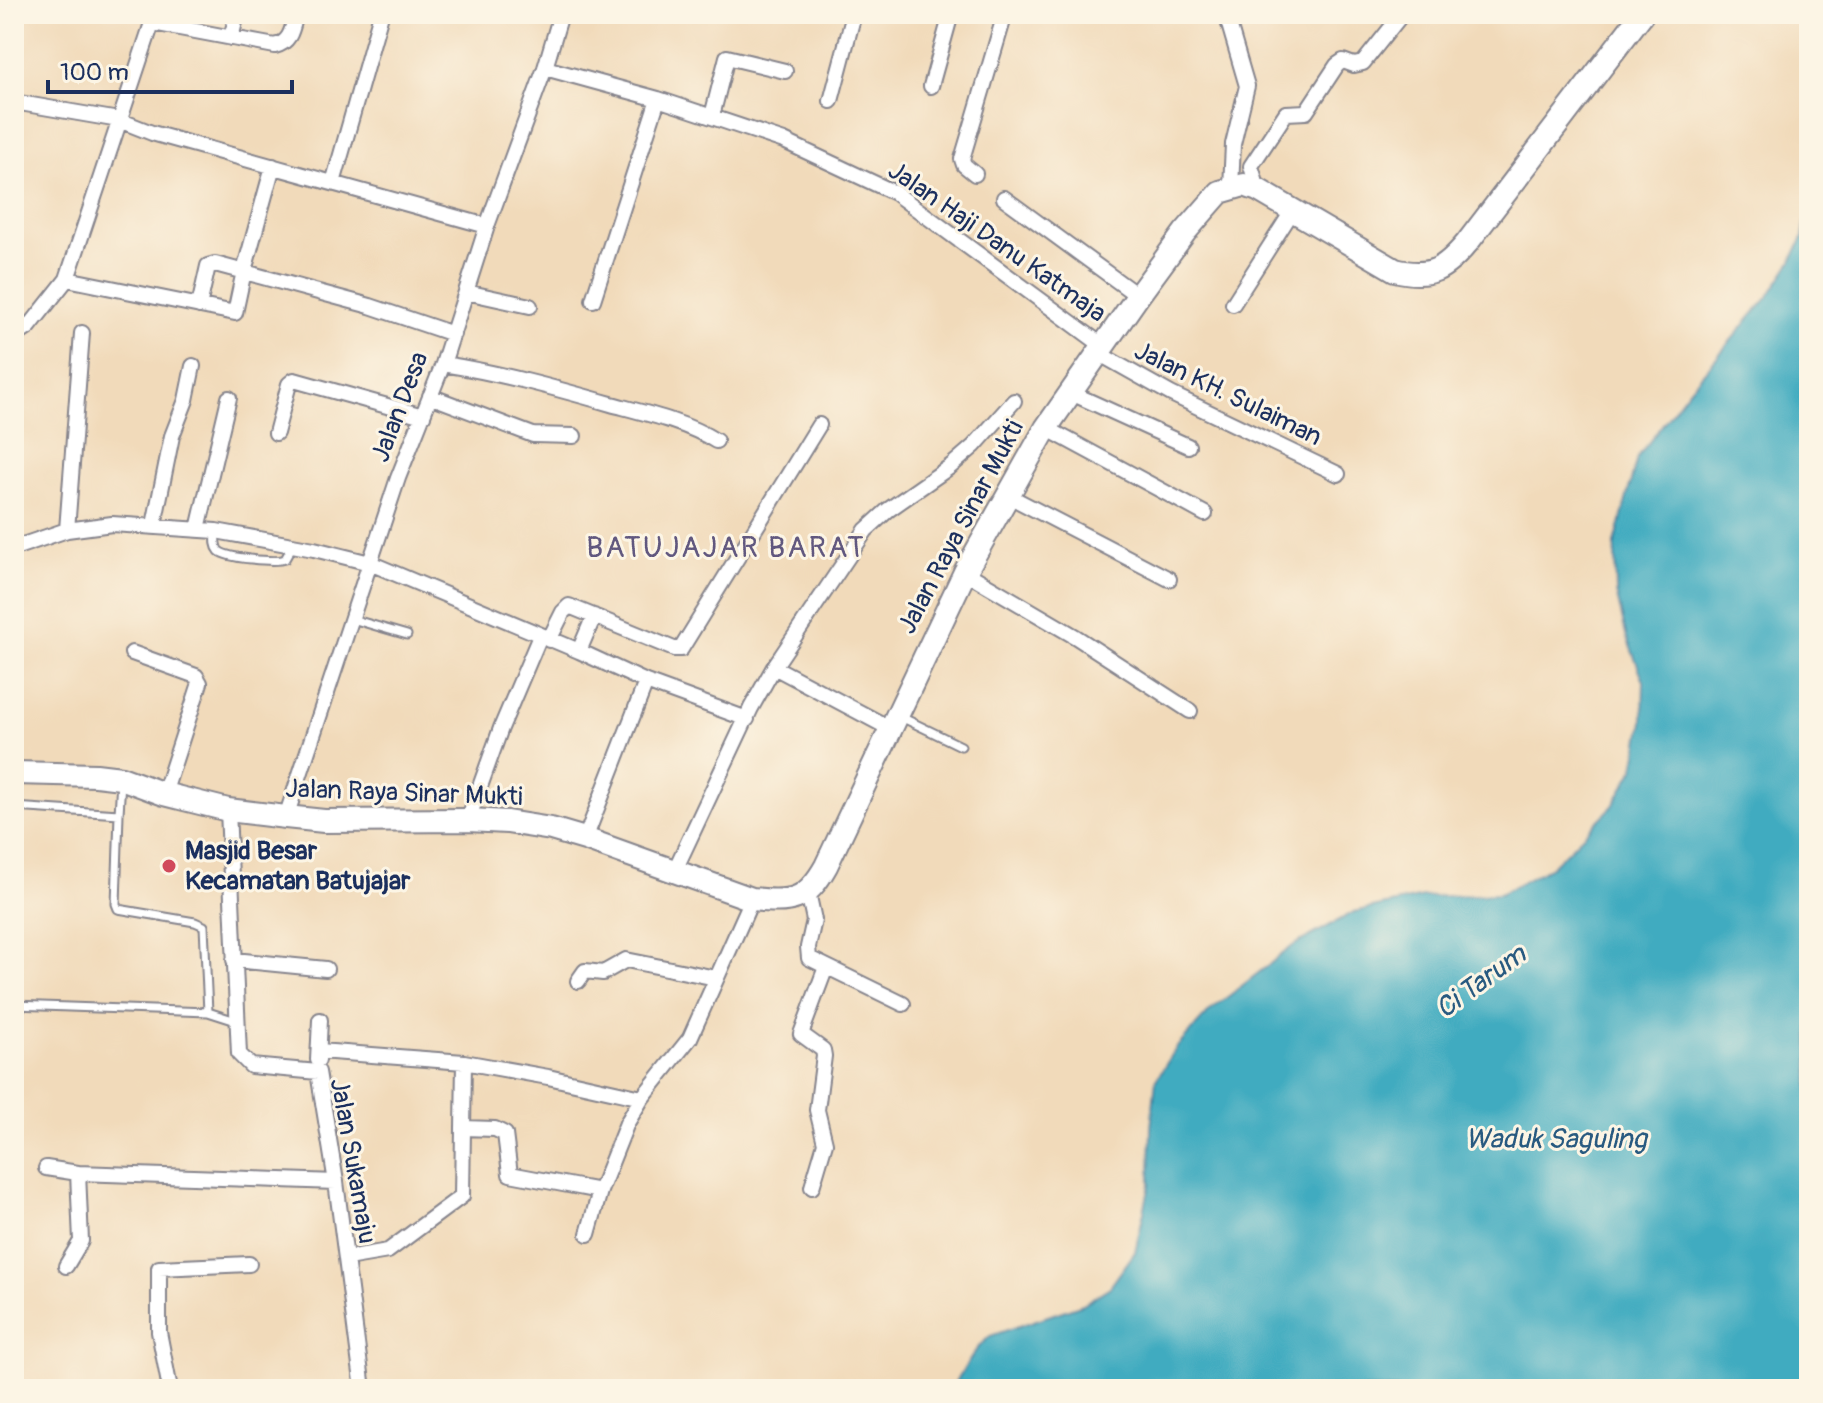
<svg xmlns="http://www.w3.org/2000/svg" width="1823" height="1403" font-family="Pangolin,sans-serif">
	<style>
		.water { fill: #41abc0; stroke: #2e6d8f; stroke-width: 2 }
		.lines { fill: none; stroke-linecap: round; stroke-linejoin: round }
		.service-casing { stroke: #86848c; stroke-width: 11 }
		.minor-casing { stroke: #86848c; stroke-width: 18 }
		.trunk-casing { stroke: #86848c; stroke-width: 26 }
		.service { stroke: #fff; stroke-width: 7 }
		.minor { stroke: #fff; stroke-width: 14 }
		.trunk { stroke: #fff; stroke-width: 22 }
		.poi-dot { fill: #d1495b; stroke: #fcf5e5; stroke-width: 3 }
		.labels { text-anchor: middle; dominant-baseline: central; stroke-width: 6; stroke-linejoin: round; paint-order: stroke }
		.street-label { font-size: 26px; fill: #1b2f5e; stroke: #fcf5e5 }
		.poi-label { font-size: 26px; font-weight: bold; fill: #1b2f5e; stroke: #fcf5e5; text-anchor: start }
		.water-label { font-size: 28px; font-style: italic; fill: #285a80; stroke: #fcf5e5 }
		.quarter-label { font-size: 30px; letter-spacing: 2px; fill: #61587f; stroke: #fcf5e5 }
	</style>
	<rect width="100%" height="100%" fill="#fcf5e5"/>
	<filter id="ink" filterUnits="userSpaceOnUse"><feTurbulence type="fractalNoise" baseFrequency=".0125" numOctaves="2"/><feDisplacementMap in="SourceGraphic" scale="16" xChannelSelector="R" yChannelSelector="G"/><feConvolveMatrix kernelMatrix="1 2 1 2 8 2 1 2 1" color-interpolation-filters="sRGB"/></filter>
	<filter id="wash" filterUnits="userSpaceOnUse"><feTurbulence type="fractalNoise" baseFrequency=".006" numOctaves="4" result="noise"/><feDisplacementMap in="SourceGraphic" scale="32" xChannelSelector="R" yChannelSelector="G"/><feGaussianBlur stdDeviation="1.8" result="paint"/><feColorMatrix in="noise" values="0 0 0 0 0 0 0 0 0 0 0 0 0 0 0 0 0 1.4 0 .05"/><feComposite in="paint" operator="in"/></filter>
	<g filter="url(#wash)">
		<rect width="100%" height="100%" fill="#f1daba"/>
		<!-- water -->
		<path class="water" d="M 1809,203 L 1809,1389 L 951,1389 L 977,1349 L 990,1336 L 1083,1304 L 1110,1287 L 1135,1252 L 1150,1185 L 1151,1128 L 1156,1080 L 1177,1047 L 1211,1010 L 1294,945 L 1354,912 L 1423,897 L 1500,894 L 1551,867 L 1613,806 L 1634,769 L 1643,722 L 1644,681 L 1627,638 L 1616,592 L 1615,544 L 1637,458 L 1688,391 L 1769,296 L 1792,261 L 1803,237 Z"/>
	</g>
	<g filter="url(#ink)">
		<g class="lines">
			<!-- service casing -->
			<g class="service-casing">
				<path id="service" d="M 216,531 C 216,538 214,545 219,551 C 227,558 275,563 285,559 L 293,545
					M 352,619 L 407,635
					M 899,716 L 961,746
					M 14,807 L 119,814 L 116,904 L 118,909 L 195,922 L 204,926 L 208,1012
					M 119,814 L 121,780
					M 14,1005 L 208,1012 L 236,1021"/>
			</g>
			<!-- minor casing -->
			<g class="minor-casing">
				<path id="minor" d="M 1226,14 L 1247,86 L 1233,144 L 1231,188
					M 153,23 L 275,46 C 291,42 292,29 296,14
					M 231,38 L 237,14
					M 545,68 L 658,99 L 784,141 L 895,193 L 1103,346
					M 931,86 L 951,14
					M 831,101 L 854,14
					M 14,102 L 119,120 L 152,133 L 487,226
					M 712,116 L 727,57 L 785,71
					M 975,174 L 964,165 L 962,159 L 1005,14
					M 333,183 L 381,14
					M 1258,190 L 1251,166 L 1286,113 L 1306,112 L 1337,65 L 1343,61 L 1354,65 L 1363,63 L 1402,14
					M 1004,198 L 1138,296
					M 67,279 L 235,313 L 244,271 L 273,166
					M 466,292 L 530,306
					M 593,300 L 658,99
					M 1233,304 L 1293,210
					M 199,306 L 208,266 L 215,264 L 370,306 L 453,334
					M 14,337 L 29,327 L 67,279 L 155,14
					M 1098,353 L 1171,394 L 1338,474
					M 443,364 C 500,373 555,388 611,404 C 645,413 686,422 716,441
					M 1069,392 L 1188,446
					M 430,396 L 533,435 L 574,436
					M 1046,428 L 1205,514
					M 276,433 L 289,384 L 294,380 L 423,416
					M 1007,495 L 1169,579
					M 154,525 L 172,436 L 186,400 L 193,366
					M 198,529 L 229,398
					M 67,530 L 82,333
					M 14,548 L 67,530 L 112,524 L 216,531 L 314,549 L 370,563 L 579,651 L 646,682 L 747,719
					M 965,572 L 1076,637 L 1190,711
					M 549,640 L 563,612 L 569,606 L 674,649 L 681,649 L 819,425
					M 579,651 L 594,616
					M 132,653 L 196,676 L 200,683 L 164,794
					M 774,667 L 891,729
					M 228,810 L 239,1054 L 251,1066 L 318,1072 L 336,1182 L 363,1389
					M 286,817 L 398,478 L 443,364 L 487,226 L 545,68 L 561,14
					M 468,820 L 501,728 L 540,636
					M 585,839 L 646,682
					M 674,872 L 751,708 L 774,667 L 866,530 L 888,510 L 951,466 L 974,446 L 1014,401
					M 808,892 L 814,920 L 808,947 L 809,958 L 903,1004
					M 234,960 L 326,969
					M 578,981 L 585,971 L 603,973 L 626,960 L 716,978
					M 319,1051 L 464,1062 L 548,1077 L 642,1098
					M 318,1060 L 320,1020
					M 463,1128 L 495,1129 L 505,1134 L 510,1174 L 600,1191
					M 46,1168 L 78,1173
					M 812,1187 L 825,1143 L 817,1110 L 824,1056 L 823,1050 L 801,1034 L 826,967
					M 588,1234 L 600,1191 L 627,1123 L 642,1098 L 690,1038 L 752,899
					M 347,1258 L 388,1251 L 462,1196 L 464,1062
					M 66,1266 L 81,1241 L 78,1173 L 336,1182
					M 170,1389 L 159,1332 L 159,1268 L 249,1264"/>
			</g>
			<!-- trunk casing -->
			<g class="trunk-casing">
				<path id="trunk" d="M 14,773 L 96,775 L 121,778 L 164,794 L 228,810 L 286,817 L 324,821 L 468,820 L 507,822 L 551,829 L 585,839 L 752,899 C 791,903 806,902 826,866 L 965,572 L 1046,428 L 1138,296 L 1185,232 L 1220,192 L 1244,185 L 1258,190 L 1395,270 C 1431,279 1445,269 1467,243 L 1642,14"/>
			</g>
			<!-- service -->
			<use href="#service" class="service"/>
			<!-- minor -->
			<use href="#minor" class="minor"/>
			<!-- trunk -->
			<use href="#trunk" class="trunk"/>
		</g>
	</g>
	<!-- markers -->
	<circle class="poi-dot" cx="169" cy="866" r="8"/>
	<g class="labels">
		<!-- street labels -->
		<g class="street-label">
			<text transform="translate(997 242) rotate(35)">Jalan Haji Danu Katmaja</text>
			<text transform="translate(1228 394) rotate(26)">Jalan KH. Sulaiman</text>
			<text transform="translate(400 407) rotate(-69)">Jalan Desa</text>
			<text transform="translate(961 527) rotate(-62)">Jalan Raya Sinar Mukti</text>
			<text transform="translate(404 793) rotate(2)">Jalan Raya Sinar Mukti</text>
			<text transform="translate(353 1161) rotate(80)">Jalan Sukamaju</text>
		</g>
		<!-- poi labels -->
		<g class="poi-label">
			<text x="185" y="851">Masjid Besar<tspan x="185" dy="30">Kecamatan Batujajar</tspan></text>
		</g>
		<!-- water labels -->
		<g class="water-label">
			<text transform="translate(1481 982) rotate(-36)">Ci Tarum</text>
			<text x="1556" y="1139">Waduk Saguling</text>
		</g>
		<!-- quarter labels -->
		<g class="quarter-label">
			<text x="726" y="547">BATUJAJAR BARAT</text>
		</g>
	</g>
	<!-- margin -->
	<rect width="1823" height="1403" fill="none" stroke="#fcf5e5" stroke-width="48"/>
	<!-- scale -->
	<path d="M48 80v12h244v-12" fill="none" stroke="#1b2f5e" stroke-width="4"/>
	<text x="60" y="80" font-size="24" fill="#1b2f5e" stroke="#fcf5e5" stroke-width="6" paint-order="stroke">100 m</text>
</svg>
